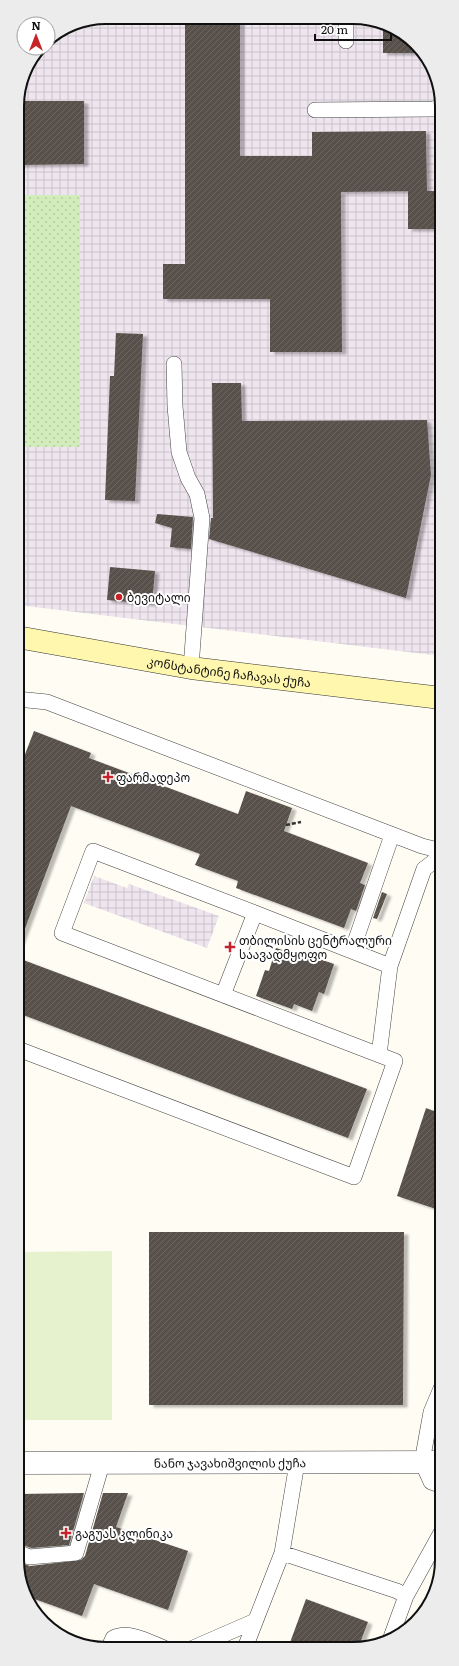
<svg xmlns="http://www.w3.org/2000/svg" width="459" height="1666" font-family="Literata,'Noto Sans Georgian',serif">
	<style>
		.industrial { fill: url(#industrial-grid) }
		.green { fill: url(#green-dots) }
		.pitch { fill: #e5f2cd }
		.building { fill: url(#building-hatch); filter: url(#shadow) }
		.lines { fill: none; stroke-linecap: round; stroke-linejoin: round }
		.lane-casing { stroke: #434343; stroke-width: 16 }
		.street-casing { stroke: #434343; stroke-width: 23 }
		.secondary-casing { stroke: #323232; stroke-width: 23 }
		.path { stroke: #323232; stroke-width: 2.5; stroke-dasharray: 4 2; stroke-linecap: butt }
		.lane { stroke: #fff; stroke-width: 15 }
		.street { stroke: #fff; stroke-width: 22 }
		.secondary { stroke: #fff7ae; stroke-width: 22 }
		.poi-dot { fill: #c62227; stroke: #fff; stroke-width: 1.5 }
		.labels { text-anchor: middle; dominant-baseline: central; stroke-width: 4; stroke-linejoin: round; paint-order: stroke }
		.poi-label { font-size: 12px; fill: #101010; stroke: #fff; text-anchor: start }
		.street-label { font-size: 12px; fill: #101010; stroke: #fff }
		.rim { fill: none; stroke: #101010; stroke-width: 2 }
	</style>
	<defs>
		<pattern id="industrial-grid" width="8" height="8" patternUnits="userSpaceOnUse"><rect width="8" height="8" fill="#eee5ee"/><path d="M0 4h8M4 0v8" fill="none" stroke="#cbc3cb"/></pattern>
		<pattern id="green-dots" width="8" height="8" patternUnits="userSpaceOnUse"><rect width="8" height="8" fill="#d3ecbb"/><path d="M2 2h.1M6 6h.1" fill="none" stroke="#b4c9a0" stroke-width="1.8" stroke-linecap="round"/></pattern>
		<pattern id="building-hatch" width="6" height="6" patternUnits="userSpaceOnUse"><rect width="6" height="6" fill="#59514c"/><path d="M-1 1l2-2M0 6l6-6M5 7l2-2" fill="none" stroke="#6c6561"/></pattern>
		<filter id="shadow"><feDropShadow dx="4.5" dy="2.5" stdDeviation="1" flood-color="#0004"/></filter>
	</defs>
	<rect width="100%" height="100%" fill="#fffdf3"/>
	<!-- industrial -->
	<path class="industrial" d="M 106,17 L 370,19 L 420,47 L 441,94 L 441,656 L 17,605 L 17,101 L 24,72 L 40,48 L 48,48 L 48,40 L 72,24 Z
		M 94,876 L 127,888 L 129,884 L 219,916 L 207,948 L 84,903 Z"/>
	<!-- green -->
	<path class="green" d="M 17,195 L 80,195 L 80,447 L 17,447 Z"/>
	<!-- pitch -->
	<path class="pitch" d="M 112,1251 L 112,1420 L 18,1420 L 18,1252 Z"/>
	<!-- building -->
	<path class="building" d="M 185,19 L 240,19 L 240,156 L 312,156 L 312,132 L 426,131 L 427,191 L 341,192 L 342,352 L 270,352 L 270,299 L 163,299 L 163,264 L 185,264 Z
		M 383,26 L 420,47 L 422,53 L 383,53 Z
		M 17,101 L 84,101 L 84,164 L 17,165 Z
		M 408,191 L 441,191 L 441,229 L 408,229 Z
		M 116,333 L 143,334 L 135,501 L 105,500 L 110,376 L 114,376 Z
		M 212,383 L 241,383 L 242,421 L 427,420 L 431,475 L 406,598 L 209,539 L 211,518 L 213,518 Z
		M 157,514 L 193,517 L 191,549 L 170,547 L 172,528 L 155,523 Z
		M 110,567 L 155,571 L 152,604 L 107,600 Z
		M 34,731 L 91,753 L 89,758 L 238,814 L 246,791 L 292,808 L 284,831 L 368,863 L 360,883 L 365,885 L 356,911 L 351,909 L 344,928 L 236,888 L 238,881 L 195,865 L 200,854 L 71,806 L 20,942 L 18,942 L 17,775 Z
		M 382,892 L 387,894 L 377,919 L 373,918 Z
		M 276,948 L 295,954 L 296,951 L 334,964 L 324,994 L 319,992 L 312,1011 L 294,1004 L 292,1009 L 256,996 L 265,970 L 269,971 Z
		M 18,958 L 367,1089 L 348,1138 L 18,1013 Z
		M 426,1108 L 442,1114 L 442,1211 L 397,1196 Z
		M 149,1232 L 404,1232 L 403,1405 L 149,1405 Z
		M 84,1493 L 69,1545 L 31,1548 L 18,1543 L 18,1494 Z
		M 103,1493 L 128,1493 L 116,1527 L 188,1551 L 168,1610 L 94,1584 L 82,1616 L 29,1597 L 18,1572 L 18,1562 L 30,1566 L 81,1560 L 85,1556 Z
		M 306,1599 L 368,1622 L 358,1648 L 288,1648 Z"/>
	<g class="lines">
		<!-- lane casing -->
		<g class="lane-casing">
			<path id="lane" d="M 346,41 L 346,19
				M 315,110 L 434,109 L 441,106
				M 174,364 L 175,406 L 179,452 L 188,478 L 197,494 L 202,518 L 191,668
				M 17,699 L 47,702 L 422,846 L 442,851
				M 352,951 L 392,835
				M 223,995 L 255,913 L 390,966
				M 18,1049 L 354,1177 L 395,1061 L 62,933 L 93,851 L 255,913
				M 379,1055 L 390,966 L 424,869 L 442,855
				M 442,1386 L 431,1412 L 422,1462 L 431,1482 L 442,1486
				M 18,1552 L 29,1557 L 76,1553 L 102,1464
				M 282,1553 L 297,1463
				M 406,1596 L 442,1531
				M 109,1647 L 113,1638 C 128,1630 149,1642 164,1648
				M 193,1648 L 255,1621
				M 245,1648 L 282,1553 L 397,1591 L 406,1596 L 390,1640"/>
		</g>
		<!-- street casing -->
		<g class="street-casing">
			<g id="street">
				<path id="s1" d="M 18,1463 L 442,1462"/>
			</g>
		</g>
		<!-- secondary casing -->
		<g class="secondary-casing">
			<g id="secondary">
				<path id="s2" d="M 17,637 L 191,668 L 441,698"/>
			</g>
		</g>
		<!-- path -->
		<path class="path" d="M 286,825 L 301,822"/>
		<!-- lane -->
		<use href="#lane" class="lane"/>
		<!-- street -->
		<use href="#street" class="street"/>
		<!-- secondary -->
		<use href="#secondary" class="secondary"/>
	</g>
	<!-- markers -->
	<g class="poi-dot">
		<circle cx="119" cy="597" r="4"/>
		<path d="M106 771h4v4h4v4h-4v4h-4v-4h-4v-4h4z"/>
		<path d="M228 941h4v4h4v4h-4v4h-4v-4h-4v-4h4z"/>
		<path d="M64 1527h4v4h4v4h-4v4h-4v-4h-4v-4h4z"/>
	</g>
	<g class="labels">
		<!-- poi labels -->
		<g class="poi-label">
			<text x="127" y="597">ბევიტალი</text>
			<text x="116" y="777">ფარმადეპო</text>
			<text x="239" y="940">თბილისის ცენტრალური<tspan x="239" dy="14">საავადმყოფო</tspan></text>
			<text x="75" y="1533">გაგუას კლინიკა</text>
		</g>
		<!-- street labels -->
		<g class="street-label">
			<text stroke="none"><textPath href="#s2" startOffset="215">კონსტანტინე ჩაჩავას ქუჩა</textPath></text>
			<text stroke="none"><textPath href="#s1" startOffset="212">ნანო ჯავახიშვილის ქუჩა</textPath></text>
		</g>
	</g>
	<!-- crop -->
	<path d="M0 0H459V1666H0ZM106 24H353A82 82 0 0 1 435 106V1560A82 82 0 0 1 353 1642H106A82 82 0 0 1 24 1560V106A82 82 0 0 1 106 24Z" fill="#ececec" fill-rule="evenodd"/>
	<path class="rim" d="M106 24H353A82 82 0 0 1 435 106V1560A82 82 0 0 1 353 1642H106A82 82 0 0 1 24 1560V106A82 82 0 0 1 106 24Z"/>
	<!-- north arrow -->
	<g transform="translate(36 36)"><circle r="19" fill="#ffffff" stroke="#9f9f9f"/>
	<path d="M0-3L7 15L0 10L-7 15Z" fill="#c62227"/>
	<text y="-6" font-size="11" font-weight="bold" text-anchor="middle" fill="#101010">N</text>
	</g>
	<!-- scale -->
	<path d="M315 34v6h76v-6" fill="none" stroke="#101010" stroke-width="2"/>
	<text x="321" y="34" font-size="12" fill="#101010" stroke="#ffffff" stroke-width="3" paint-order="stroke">20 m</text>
</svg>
